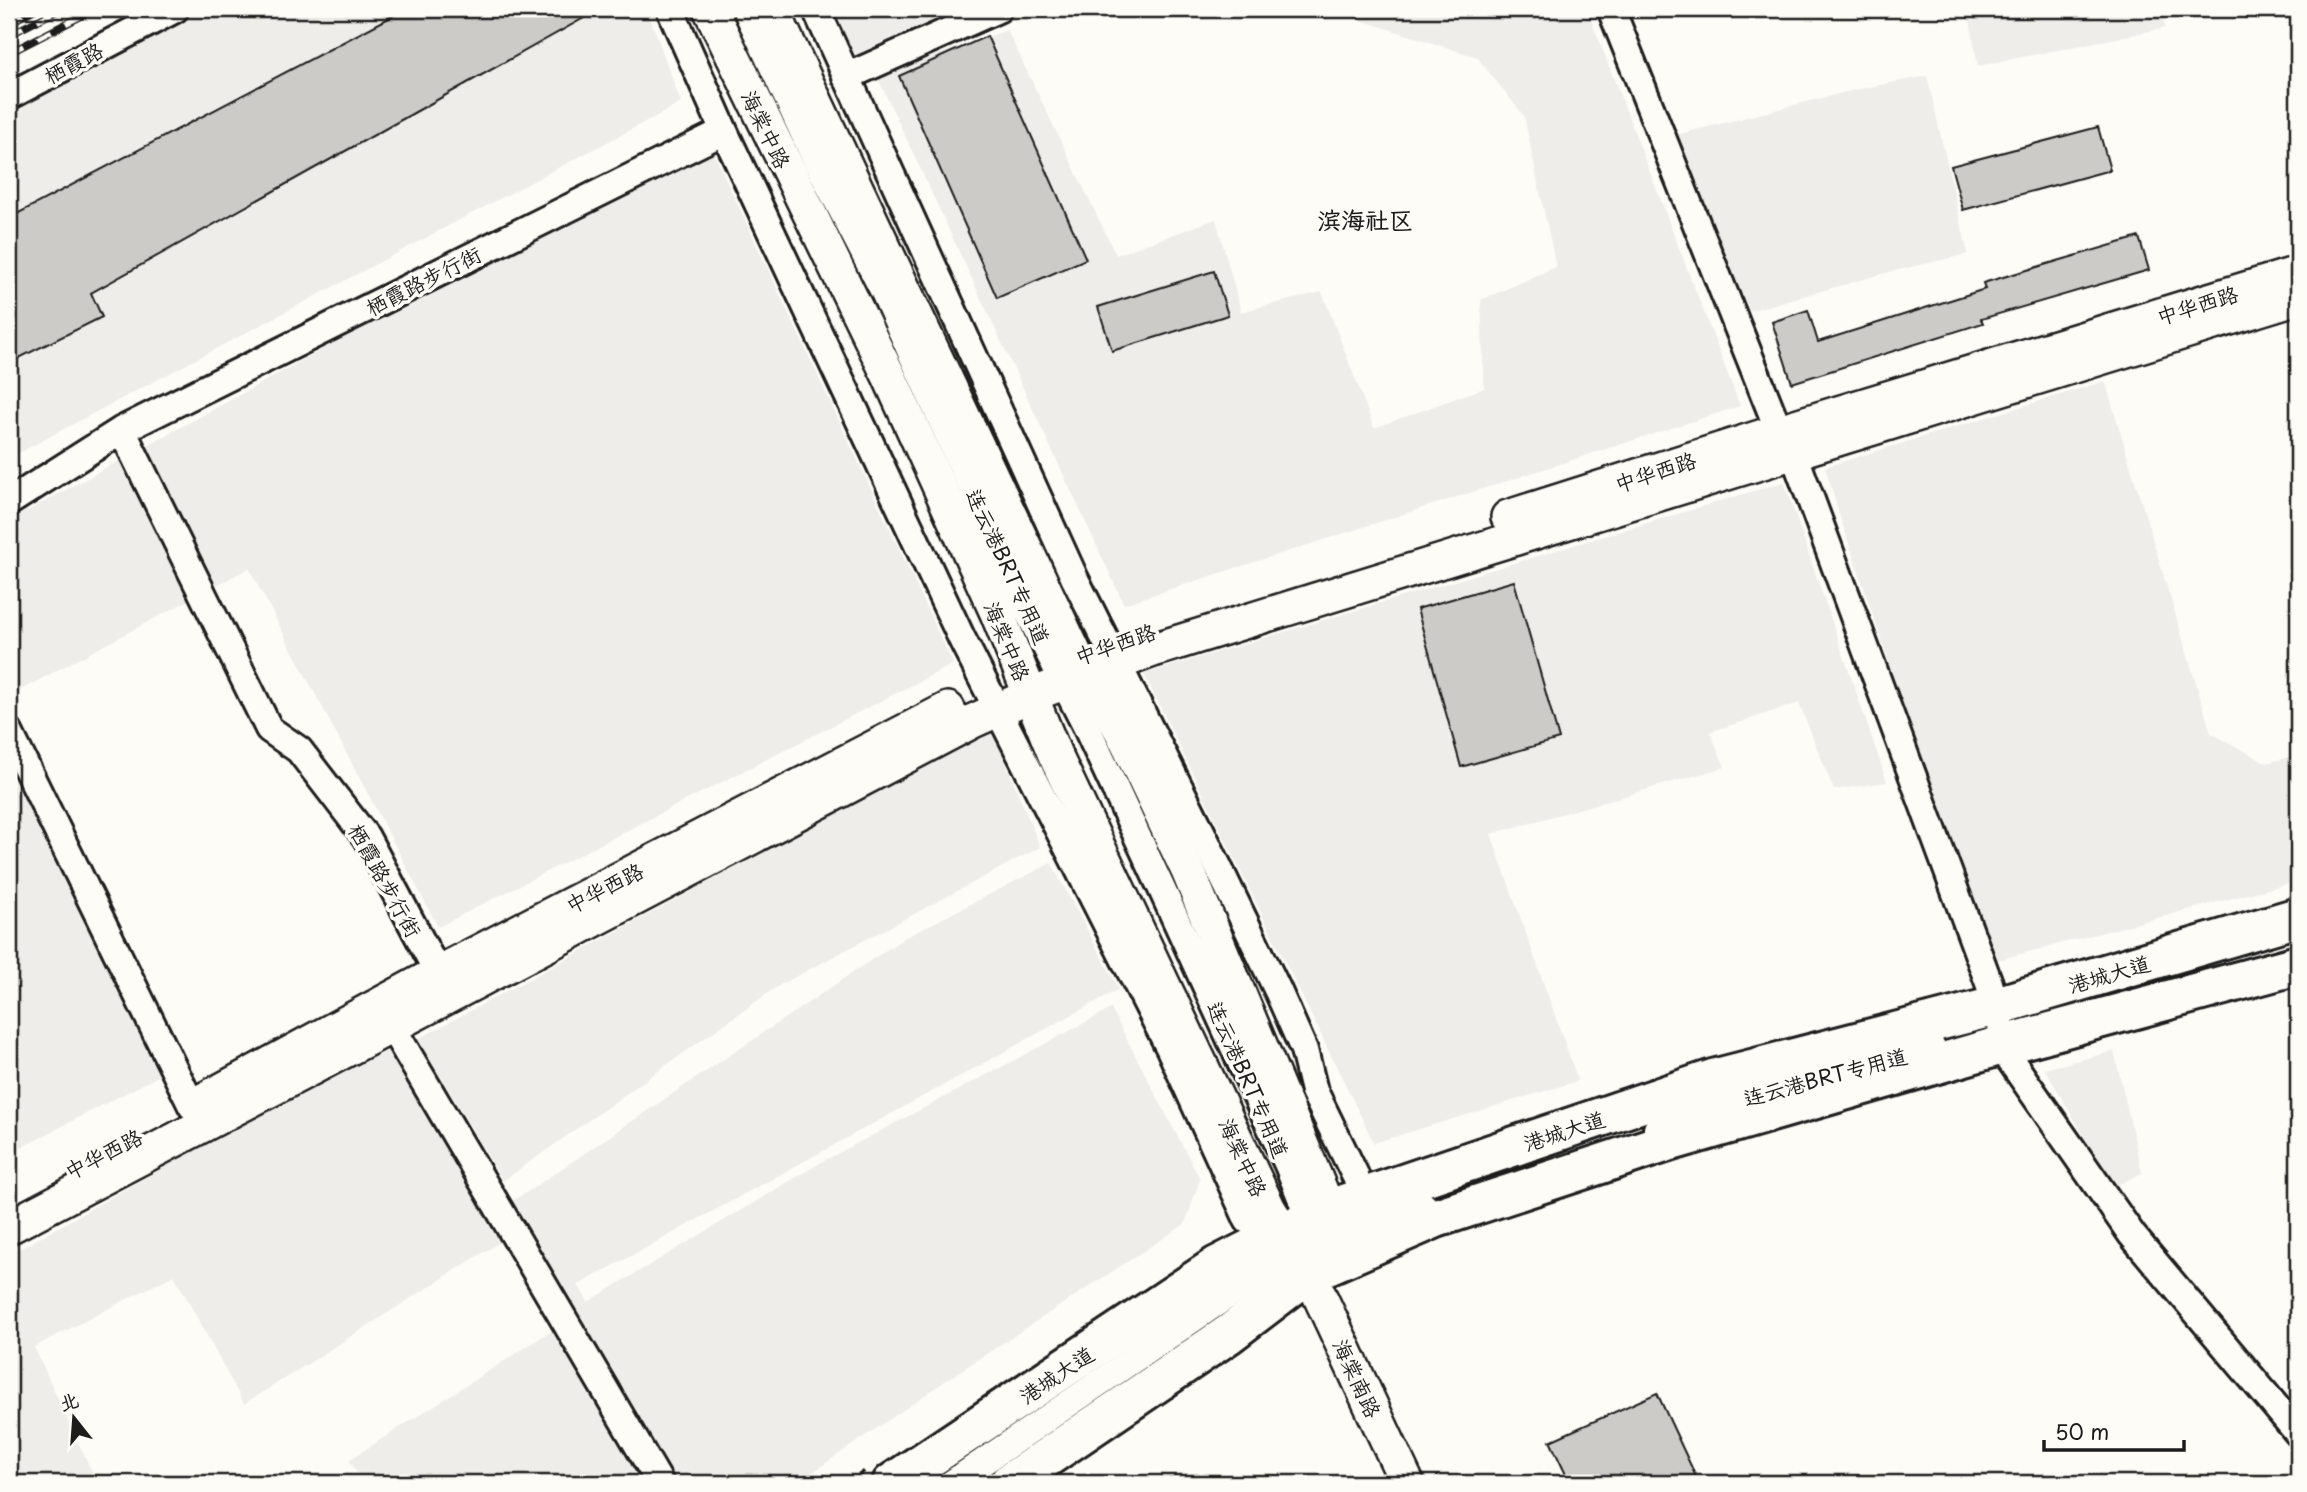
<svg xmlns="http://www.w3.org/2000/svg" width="2307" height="1492" font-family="'Playpen Sans','LXGW WenKai TC',sans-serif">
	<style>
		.built { fill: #eeede9 }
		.building { fill: #cccbc8; stroke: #1c1c1c; stroke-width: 2 }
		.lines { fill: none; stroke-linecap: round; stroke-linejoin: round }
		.minor-casing { stroke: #1c1c1c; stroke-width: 32 }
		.major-casing { stroke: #1c1c1c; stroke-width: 38 }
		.highway-casing { stroke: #1c1c1c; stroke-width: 44 }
		.path { stroke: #1c1c1c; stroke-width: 3.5; stroke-dasharray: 7 5; stroke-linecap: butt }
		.minor { stroke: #fdfcf7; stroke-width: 26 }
		.major { stroke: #fdfcf7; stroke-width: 33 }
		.highway { stroke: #fdfcf7; stroke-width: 38 }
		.rail-casing { stroke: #1c1c1c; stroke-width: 8 }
		.rail { stroke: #fdfcf7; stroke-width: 5; stroke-dasharray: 16; stroke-linecap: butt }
		.labels { text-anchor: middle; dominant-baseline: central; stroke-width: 7; stroke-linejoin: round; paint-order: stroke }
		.street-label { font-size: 21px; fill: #1c1c1c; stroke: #fdfcf7 }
		.quarter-label { font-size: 24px; font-weight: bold; fill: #1c1c1c; stroke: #fdfcf7 }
	</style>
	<rect width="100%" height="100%" fill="#fdfcf7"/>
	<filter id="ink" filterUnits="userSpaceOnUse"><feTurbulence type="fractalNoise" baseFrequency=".0143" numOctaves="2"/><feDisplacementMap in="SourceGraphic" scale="14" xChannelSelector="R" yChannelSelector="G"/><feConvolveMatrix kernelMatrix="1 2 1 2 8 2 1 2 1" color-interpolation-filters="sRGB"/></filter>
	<g filter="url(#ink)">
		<!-- built -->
		<path class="built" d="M 209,9 L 406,9 L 9,218 L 9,109 Z
			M 600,9 L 647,9 L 681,103 L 9,458 L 9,363 L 102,317 L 91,293 Z
			M 830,9 L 964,9 L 852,60 Z
			M 1326,9 L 1587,9 L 1740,406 L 1124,604 L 877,76 L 1007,30 L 1116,255 L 1216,219 L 1241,312 L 1322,292 L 1374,428 L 1484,388 L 1481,300 L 1556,267 L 1524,116 L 1477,57 Z
			M 1968,9 L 2161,9 L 2165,28 L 1978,66 Z
			M 1927,76 L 1968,254 L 1889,272 L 1749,311 L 1676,135 L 1850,91 Z
			M 707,139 L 953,664 L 438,927 L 249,568 L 9,696 L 9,521 Z
			M 2105,381 L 2211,733 L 2267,763 L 2298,755 L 2298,881 L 1990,962 L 1841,520 L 1825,467 Z
			M 1784,482 L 1887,782 L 1834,790 L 1799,703 L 1710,732 L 1725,767 L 1491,834 L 1578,1081 L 1374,1143 L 1144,674 Z
			M 992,729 L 1040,847 L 778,986 L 503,1181 L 418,1039 Z
			M 9,754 L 160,1075 L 9,1154 Z
			M 1051,863 L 1119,989 L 578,1285 L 588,1302 L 820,1163 L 1111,1009 L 1200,1179 L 1185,1224 L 954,1375 L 797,1483 L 660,1483 L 500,1208 L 524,1194 L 904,938 Z
			M 384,1043 L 503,1240 L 244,1404 L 174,1275 L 34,1347 L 97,1483 L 9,1483 L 9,1255 Z
			M 2114,1051 L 2142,1173 L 2114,1187 L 2045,1069 Z
			M 556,1328 L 649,1483 L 363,1483 L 349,1460 Z"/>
		<!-- building -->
		<path class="building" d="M 406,9 L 600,9 L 91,293 L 102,317 L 9,363 L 9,218 Z
			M 987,36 L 1086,259 L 997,298 L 899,76 Z
			M 2098,127 L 2110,170 L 1963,210 L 1951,166 Z
			M 2139,237 L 2149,270 L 1981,319 L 1983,323 L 1792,383 L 1772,322 L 1808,310 L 1818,342 L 1985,289 L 1983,283 Z
			M 1214,271 L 1228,315 L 1112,351 L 1098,307 Z
			M 1514,581 L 1559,739 L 1461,767 L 1417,609 Z
			M 1657,1393 L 1699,1483 L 1570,1483 L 1550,1441 Z"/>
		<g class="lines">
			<!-- minor casing -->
			<g class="minor-casing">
				<path id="minor" d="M 670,9 L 724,131 L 962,639 L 1170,1049 L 1248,1220
					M 746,9 L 817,162 L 883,290 L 1024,604 L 1085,724 L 1160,885 L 1288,1165 L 1316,1235
					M 816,9 L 1075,579 L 1198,825 L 1278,991 L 1304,1050 L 1314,1091 L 1355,1175
					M 1611,9 L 1779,431 L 1794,454 L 1989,983 L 2011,1061 L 2132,1235 L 2298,1433
					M 846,77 L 998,9
					M 9,96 L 175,9
					M 122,430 L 269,729 L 299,750 L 366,837 L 438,973
					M 9,502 L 122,430 L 724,131
					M 9,732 L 192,1106
					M 392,1027 L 660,1483
					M 1657,1129 C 1745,1092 1839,1071 1931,1046
					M 952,1483 L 1287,1255 L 1318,1240 L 1424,1206"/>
			</g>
			<!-- major casing -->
			<g class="major-casing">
				<path id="major" d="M 710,9 L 889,376 L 997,613 L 1055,755 L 1269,1209 L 1309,1273 L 1407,1483
					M 772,9 L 1076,656 L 1089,673 L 1123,734 L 1188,871 L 1348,1256
					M 1508,517 L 1779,431 L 2298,273
					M 196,1104 L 438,973 L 948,709
					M 9,1227 L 973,721 L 1031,695 L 1153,650 L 2298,297"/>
			</g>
			<!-- highway casing -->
			<g class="highway-casing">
				<path id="highway" d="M 892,1483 L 1217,1266 L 1329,1209 L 1713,1079 L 1996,1006 L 2298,917
					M 1009,1483 L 1229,1334 L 1309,1273 L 1436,1218 L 1671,1141 L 2006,1044 L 2298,965"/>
			</g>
			<!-- path -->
			<path class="path" d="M 849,1483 L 866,1470"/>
			<!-- minor -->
			<use href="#minor" class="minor"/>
			<!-- major -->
			<use href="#major" class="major"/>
			<!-- highway -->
			<use href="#highway" class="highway"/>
			<!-- rail casing -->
			<g class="rail-casing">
				<path id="rail" d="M 9,23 L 35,9
					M 9,35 L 60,9
					M 9,53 L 95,9"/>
			</g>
			<!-- rail -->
			<use href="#rail" class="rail"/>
		</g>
	</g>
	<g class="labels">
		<!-- street labels -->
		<g class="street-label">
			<text transform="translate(73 62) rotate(-28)">栖霞路</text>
			<text transform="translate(767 129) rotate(64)">海棠中路</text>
			<text transform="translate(423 280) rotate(-27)">栖霞路步行街</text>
			<text transform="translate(2197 304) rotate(-17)">中华西路</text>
			<text transform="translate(1655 471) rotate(-18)">中华西路</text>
			<text transform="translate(1009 566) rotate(65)">连云港BRT专用道</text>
			<text transform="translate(1008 641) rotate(67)">海棠中路</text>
			<text transform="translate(1115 643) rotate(-19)">中华西路</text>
			<text transform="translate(386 880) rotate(61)">栖霞路步行街</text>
			<text transform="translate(604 887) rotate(-27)">中华西路</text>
			<text transform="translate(2109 973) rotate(-16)">港城大道</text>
			<text transform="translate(1825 1076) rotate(-15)">连云港BRT专用道</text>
			<text transform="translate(1249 1079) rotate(66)">连云港BRT专用道</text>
			<text transform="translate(1564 1130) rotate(-18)">港城大道</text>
			<text transform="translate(103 1153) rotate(-27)">中华西路</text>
			<text transform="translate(1244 1157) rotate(65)">海棠中路</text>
			<text transform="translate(1056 1374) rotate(-34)">港城大道</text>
			<text transform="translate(1358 1378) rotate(65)">海棠南路</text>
		</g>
		<!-- quarter labels -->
		<g class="quarter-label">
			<text x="1365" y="219">滨海社区</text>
		</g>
	</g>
	<!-- margin -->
	<rect width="2307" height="1492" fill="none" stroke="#fdfcf7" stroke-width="35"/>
	<rect x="18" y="18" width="2272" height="1457" fill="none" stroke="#1c1c1c" stroke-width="2.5" filter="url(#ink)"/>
	<!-- north arrow -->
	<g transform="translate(74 1418) rotate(343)" stroke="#fdfcf7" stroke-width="5" paint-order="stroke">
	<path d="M0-5L12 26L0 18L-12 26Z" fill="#1c1c1c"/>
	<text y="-10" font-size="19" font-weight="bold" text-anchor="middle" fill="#1c1c1c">北</text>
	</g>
	<!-- scale -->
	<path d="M2044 1440v10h140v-10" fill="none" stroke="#1c1c1c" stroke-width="3.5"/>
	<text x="2055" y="1440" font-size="21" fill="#1c1c1c" stroke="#fdfcf7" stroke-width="5" paint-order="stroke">50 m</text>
</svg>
